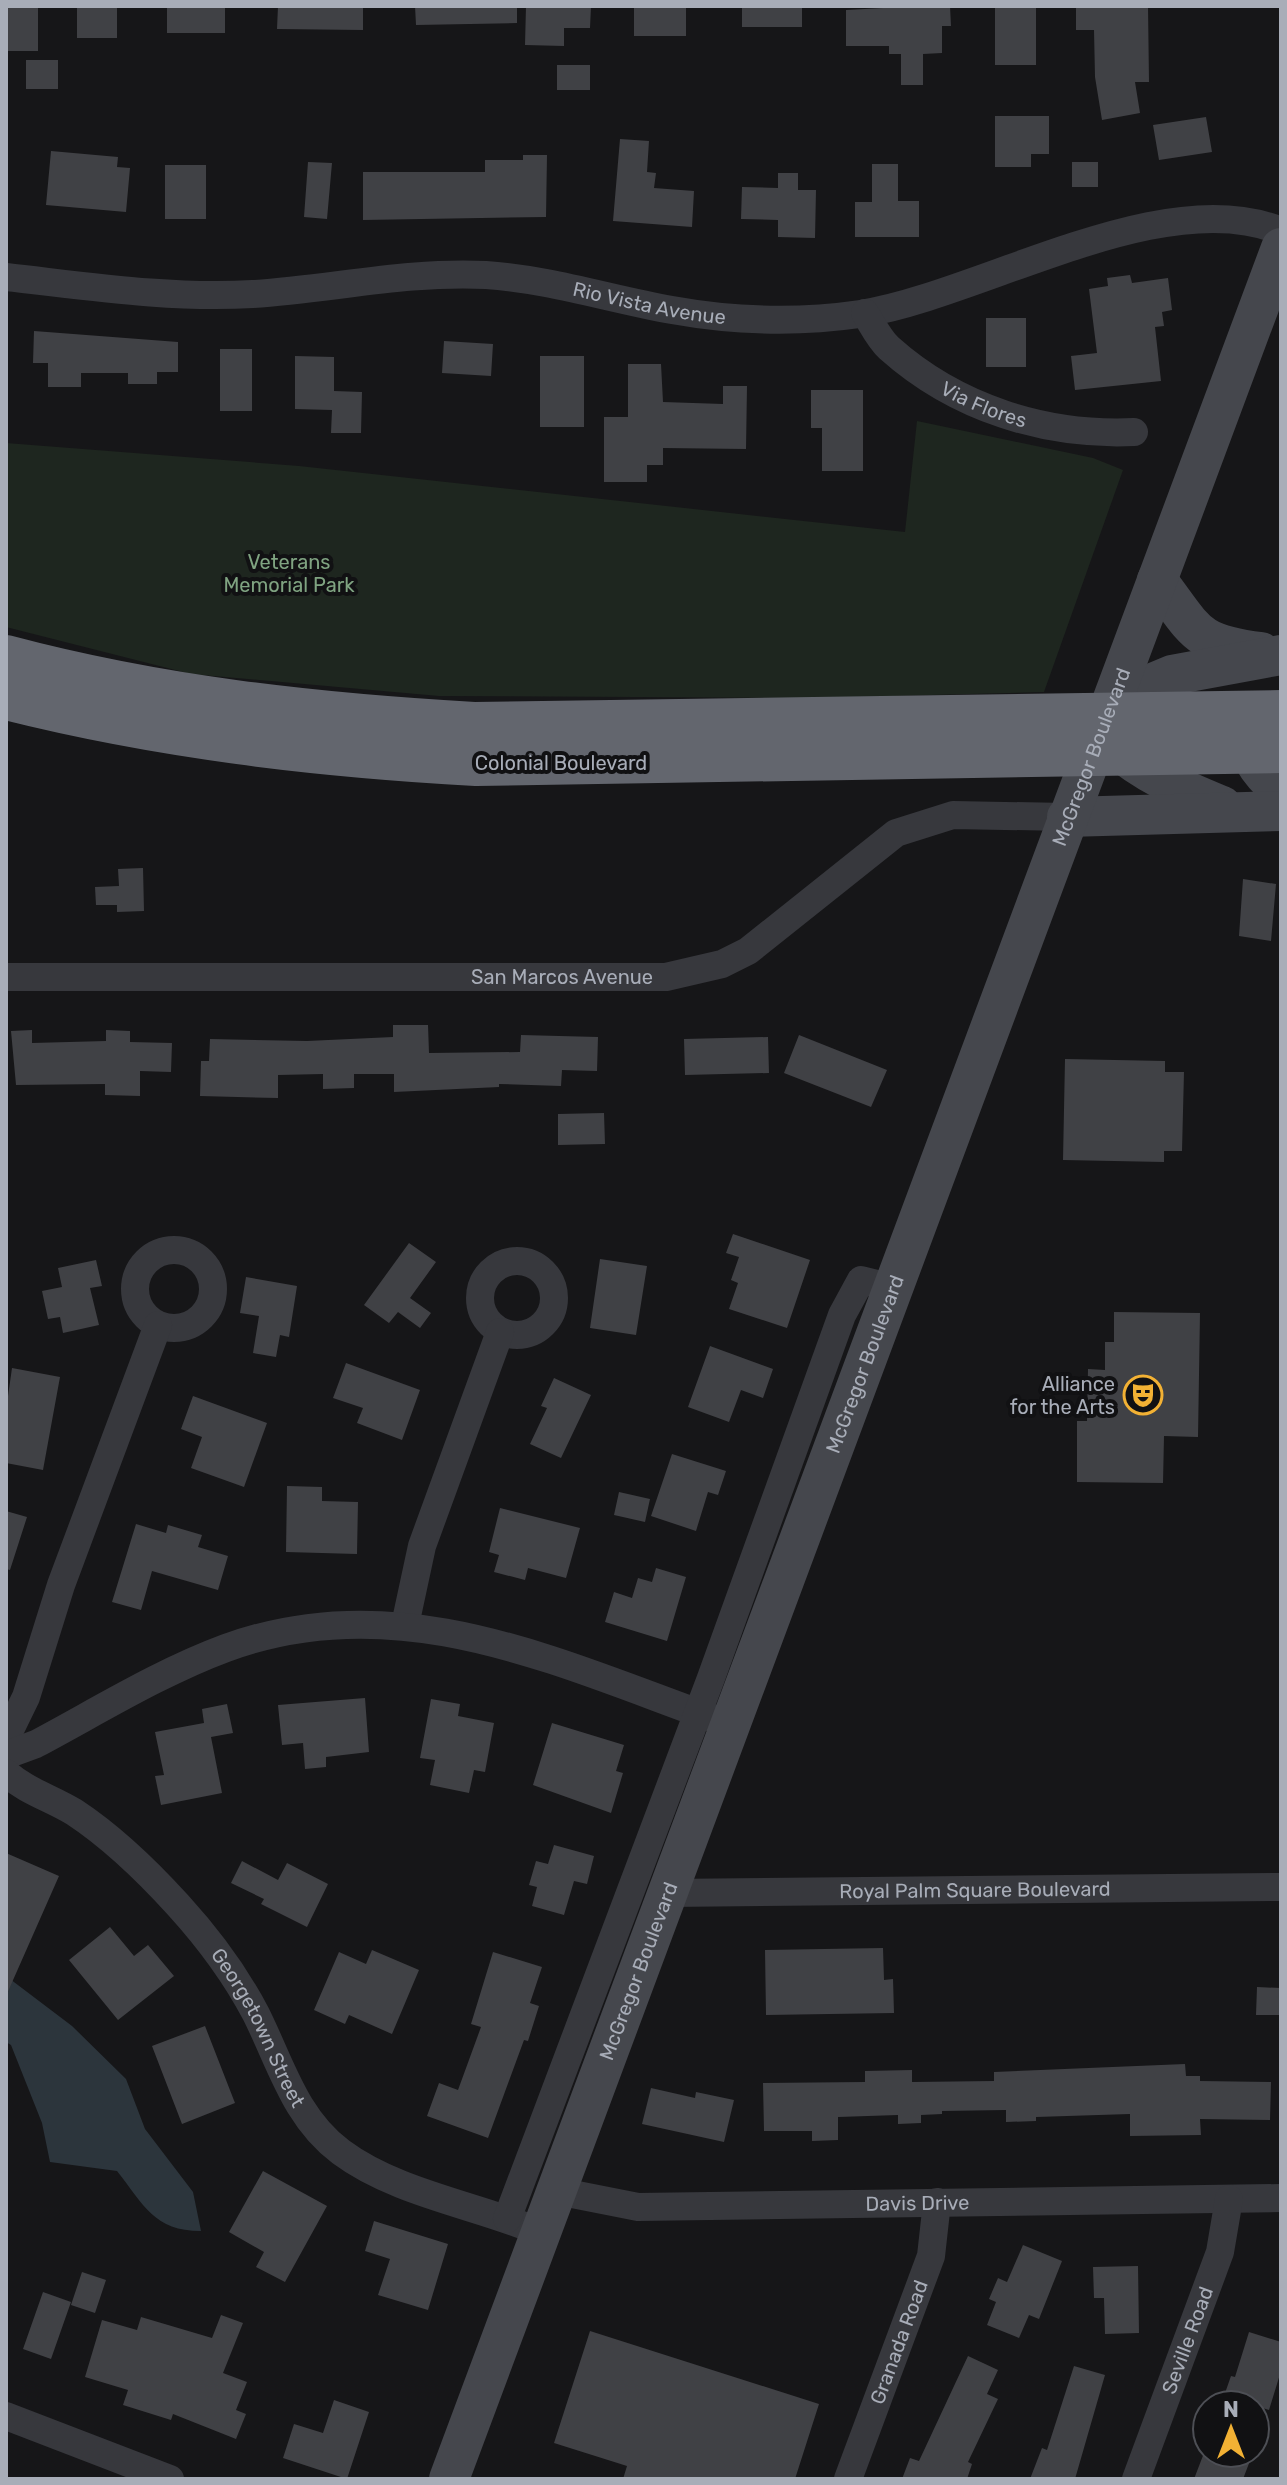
<svg xmlns="http://www.w3.org/2000/svg" width="1287" height="2485" font-family="Rubik,sans-serif">
	<style>
		.green { fill: #1e261f }
		.water { fill: #2c353c }
		.building { fill: #404145 }
		.lines { fill: none; stroke-linecap: round; stroke-linejoin: round }
		.street { stroke: #37383d; stroke-width: 28 }
		.secondary { stroke: #45474d; stroke-width: 40 }
		.highway { stroke: #63666e; stroke-width: 44 }
		.labels { text-anchor: middle; dominant-baseline: central; stroke-width: 8; stroke-linejoin: round; paint-order: stroke }
		.street-label { font-size: 20px; fill: #a8adb8; stroke: #111113 }
		.park-label { font-size: 20px; fill: #7fa381; stroke: #111113 }
		.poi-label { font-size: 20px; fill: #a8adb8; stroke: #111113; text-anchor: end }
	</style>
	<rect width="100%" height="100%" fill="#161618"/>
	<!-- green -->
	<path class="green" d="M 917,421 L 1093,458 L 1123,470 L 1044,692 L 818,698 L 439,696 L 191,674 L 6,627 L 6,443 L 299,466 L 905,532 Z"/>
	<!-- water -->
	<path class="water" d="M 6,1976 L 72,2026 L 126,2079 L 145,2129 L 193,2192 L 201,2231 C 154,2231 144,2205 117,2171 L 50,2162 L 42,2123 L 11,2045 L 6,2042 Z"/>
	<!-- building -->
	<path class="building" d="M 6,6 L 38,6 L 38,51 L 6,51 Z
		M 77,6 L 117,6 L 117,38 L 77,38 Z
		M 167,6 L 225,6 L 225,33 L 167,33 Z
		M 278,6 L 363,6 L 363,30 L 277,29 Z
		M 415,6 L 517,6 L 517,23 L 416,25 Z
		M 526,6 L 591,6 L 590,28 L 564,28 L 564,46 L 525,45 Z
		M 634,6 L 686,6 L 686,36 L 634,36 Z
		M 742,6 L 802,6 L 802,27 L 742,27 Z
		M 920,6 L 950,6 L 951,26 L 942,26 L 942,53 L 923,54 L 923,85 L 901,85 L 901,54 L 889,54 L 889,46 L 846,46 L 846,10 Z
		M 995,6 L 1036,6 L 1036,65 L 995,65 Z
		M 1076,6 L 1148,6 L 1149,82 L 1135,82 L 1140,113 L 1102,120 L 1095,77 L 1094,30 L 1076,30 Z
		M 26,60 L 58,60 L 58,89 L 26,89 Z
		M 557,65 L 590,65 L 590,90 L 557,90 Z
		M 995,116 L 1049,116 L 1049,154 L 1031,154 L 1031,167 L 995,167 Z
		M 1206,117 L 1212,152 L 1159,160 L 1153,125 Z
		M 620,139 L 649,141 L 647,172 L 656,173 L 654,188 L 694,191 L 692,227 L 613,221 Z
		M 51,151 L 118,157 L 117,167 L 130,168 L 126,212 L 46,205 Z
		M 523,155 L 547,155 L 546,217 L 363,220 L 363,172 L 485,172 L 485,160 L 523,160 Z
		M 308,162 L 332,163 L 327,219 L 304,217 Z
		M 1072,162 L 1098,162 L 1098,187 L 1072,187 Z
		M 872,164 L 898,164 L 898,201 L 919,201 L 919,237 L 855,237 L 855,202 L 872,202 Z
		M 165,165 L 206,165 L 206,219 L 165,219 Z
		M 778,173 L 798,173 L 798,190 L 816,190 L 815,238 L 778,237 L 778,220 L 741,219 L 742,187 L 778,188 Z
		M 1130,275 L 1132,283 L 1168,278 L 1172,310 L 1162,312 L 1164,326 L 1155,327 L 1161,381 L 1075,390 L 1071,356 L 1097,353 L 1089,289 L 1108,286 L 1107,278 Z
		M 986,318 L 1026,318 L 1026,367 L 986,367 Z
		M 34,331 L 178,342 L 178,372 L 157,372 L 157,384 L 128,384 L 128,373 L 81,373 L 81,387 L 48,387 L 48,363 L 33,363 Z
		M 444,341 L 493,344 L 491,376 L 442,373 Z
		M 220,349 L 252,349 L 252,411 L 220,411 Z
		M 295,356 L 334,357 L 334,391 L 362,392 L 361,433 L 331,433 L 332,410 L 295,409 Z
		M 540,356 L 584,356 L 584,427 L 540,427 Z
		M 628,364 L 661,364 L 663,402 L 723,404 L 723,386 L 747,386 L 746,449 L 663,448 L 663,465 L 647,465 L 647,482 L 604,482 L 604,417 L 628,417 Z
		M 811,390 L 863,390 L 863,471 L 822,471 L 822,428 L 811,428 Z
		M 143,868 L 144,911 L 117,912 L 117,905 L 96,905 L 95,887 L 119,886 L 118,869 Z
		M 1243,879 L 1276,884 L 1271,941 L 1239,936 Z
		M 393,1025 L 428,1025 L 429,1053 L 520,1052 L 521,1035 L 598,1037 L 597,1071 L 562,1070 L 561,1086 L 499,1084 L 499,1087 L 394,1092 L 394,1074 L 354,1074 L 354,1088 L 323,1089 L 323,1074 L 278,1075 L 278,1098 L 200,1096 L 201,1061 L 209,1061 L 210,1039 L 307,1041 L 393,1037 Z
		M 32,1030 L 32,1043 L 106,1041 L 106,1030 L 130,1031 L 130,1042 L 172,1043 L 171,1072 L 140,1071 L 140,1096 L 105,1095 L 105,1084 L 16,1085 L 11,1031 Z
		M 799,1035 L 887,1070 L 871,1107 L 784,1073 Z
		M 768,1037 L 769,1073 L 685,1075 L 684,1039 Z
		M 1065,1059 L 1165,1061 L 1165,1072 L 1184,1072 L 1182,1151 L 1164,1151 L 1164,1162 L 1063,1160 Z
		M 604,1113 L 605,1144 L 558,1145 L 558,1114 Z
		M 733,1234 L 810,1260 L 787,1328 L 729,1309 L 738,1283 L 731,1280 L 739,1257 L 726,1253 Z
		M 409,1243 L 436,1262 L 410,1298 L 431,1313 L 420,1328 L 398,1312 L 389,1323 L 364,1305 Z
		M 600,1259 L 647,1266 L 636,1335 L 590,1328 Z
		M 96,1260 L 102,1286 L 90,1288 L 99,1325 L 63,1333 L 60,1317 L 48,1319 L 42,1291 L 62,1287 L 58,1268 Z
		M 246,1277 L 297,1286 L 289,1337 L 280,1335 L 276,1357 L 253,1353 L 259,1316 L 240,1313 Z
		M 1114,1312 L 1200,1313 L 1198,1437 L 1164,1436 L 1163,1483 L 1077,1482 L 1077,1421 L 1087,1421 L 1088,1369 L 1105,1370 L 1105,1342 L 1114,1342 Z
		M 710,1346 L 773,1369 L 763,1398 L 741,1390 L 729,1422 L 688,1407 Z
		M 346,1363 L 420,1390 L 402,1440 L 357,1423 L 363,1408 L 333,1398 Z
		M 12,1368 L 60,1377 L 43,1470 L 6,1463 L 6,1410 Z
		M 554,1378 L 591,1395 L 561,1458 L 530,1444 L 547,1408 L 541,1406 Z
		M 193,1396 L 267,1423 L 244,1487 L 191,1468 L 202,1437 L 181,1429 Z
		M 672,1454 L 726,1471 L 718,1495 L 708,1492 L 696,1531 L 651,1516 Z
		M 287,1486 L 322,1487 L 322,1501 L 358,1502 L 357,1554 L 286,1552 Z
		M 619,1492 L 650,1499 L 645,1522 L 614,1515 Z
		M 500,1508 L 580,1528 L 566,1578 L 528,1568 L 525,1580 L 494,1572 L 499,1555 L 489,1552 Z
		M 6,1511 L 27,1517 L 10,1570 L 6,1569 Z
		M 136,1524 L 166,1533 L 168,1525 L 202,1535 L 198,1547 L 228,1556 L 218,1590 L 152,1571 L 141,1610 L 112,1602 Z
		M 656,1568 L 686,1577 L 667,1641 L 605,1622 L 614,1592 L 632,1598 L 638,1578 L 652,1582 Z
		M 365,1698 L 369,1752 L 326,1757 L 326,1767 L 305,1769 L 303,1743 L 282,1745 L 278,1705 Z
		M 431,1699 L 460,1704 L 458,1716 L 494,1723 L 485,1772 L 474,1770 L 469,1793 L 430,1785 L 435,1760 L 420,1758 Z
		M 227,1704 L 233,1733 L 211,1737 L 222,1793 L 161,1805 L 155,1776 L 164,1775 L 155,1732 L 204,1723 L 202,1709 Z
		M 552,1723 L 624,1745 L 616,1771 L 623,1773 L 611,1813 L 533,1785 Z
		M 554,1845 L 594,1856 L 587,1884 L 574,1881 L 564,1915 L 532,1906 L 537,1887 L 529,1885 L 536,1861 L 548,1864 Z
		M 6,1853 L 59,1876 L 6,1996 Z
		M 242,1861 L 278,1880 L 287,1863 L 328,1884 L 307,1927 L 261,1904 L 264,1899 L 231,1883 Z
		M 110,1927 L 134,1956 L 148,1945 L 174,1976 L 118,2020 L 69,1960 Z
		M 883,1948 L 884,1980 L 893,1979 L 894,2013 L 766,2015 L 765,1950 Z
		M 372,1950 L 419,1970 L 392,2034 L 349,2015 L 345,2024 L 314,2010 L 339,1952 L 366,1964 Z
		M 493,1952 L 542,1967 L 530,2003 L 539,2006 L 528,2041 L 524,2040 L 488,2138 L 427,2116 L 439,2083 L 458,2090 L 481,2027 L 471,2024 Z
		M 1257,1987 L 1281,1988 L 1281,2015 L 1256,2015 Z
		M 205,2026 L 235,2103 L 182,2124 L 152,2046 Z
		M 1185,2064 L 1186,2076 L 1200,2076 L 1200,2081 L 1271,2082 L 1270,2120 L 1200,2119 L 1201,2135 L 1130,2136 L 1130,2114 L 1036,2117 L 1036,2121 L 1006,2122 L 1006,2110 L 942,2111 L 942,2114 L 921,2115 L 921,2123 L 898,2124 L 898,2115 L 838,2117 L 838,2140 L 812,2141 L 812,2131 L 764,2131 L 763,2083 L 865,2082 L 865,2071 L 912,2070 L 912,2082 L 994,2081 L 994,2072 Z
		M 651,2088 L 695,2098 L 696,2092 L 734,2100 L 724,2142 L 642,2124 Z
		M 263,2171 L 327,2206 L 285,2282 L 256,2267 L 264,2252 L 229,2232 Z
		M 374,2221 L 448,2244 L 428,2310 L 378,2295 L 390,2259 L 365,2251 Z
		M 1023,2245 L 1062,2261 L 1039,2319 L 1029,2315 L 1019,2338 L 987,2325 L 996,2302 L 989,2299 L 998,2278 L 1007,2282 Z
		M 1138,2266 L 1139,2333 L 1105,2334 L 1104,2298 L 1094,2298 L 1093,2267 Z
		M 82,2272 L 106,2280 L 95,2313 L 71,2305 Z
		M 43,2292 L 71,2302 L 51,2359 L 23,2349 Z
		M 221,2315 L 243,2323 L 223,2373 L 247,2382 L 236,2410 L 246,2414 L 236,2439 L 173,2414 L 171,2420 L 123,2405 L 128,2390 L 85,2377 L 102,2320 L 137,2330 L 141,2317 L 212,2338 Z
		M 590,2331 L 819,2404 L 795,2479 L 623,2479 L 627,2466 L 554,2443 Z
		M 1249,2332 L 1281,2342 L 1281,2371 L 1269,2410 L 1224,2396 L 1231,2376 L 1235,2377 Z
		M 968,2356 L 998,2370 L 987,2394 L 998,2399 L 968,2462 L 972,2464 L 967,2479 L 902,2479 L 910,2458 L 919,2461 Z
		M 1074,2366 L 1105,2375 L 1075,2479 L 1030,2479 L 1042,2448 L 1047,2450 Z
		M 334,2400 L 369,2412 L 347,2479 L 283,2458 L 294,2424 L 323,2433 Z
		M 1204,2453 L 1253,2453 L 1243,2479 L 1194,2479 Z"/>
	<g class="lines">
		<!-- street -->
		<g class="street">
			<path id="s1" d="M 6,277 C 87,286 171,299 253,294 C 331,289 407,271 486,275 C 549,279 610,299 672,310 C 733,321 798,323 860,314 C 981,295 1163,182 1281,231"/>
			<path id="s2" d="M 865,313 C 872,324 879,339 889,348 C 956,408 1045,436 1134,432"/>
			<path id="s3" d="M 6,977 L 666,977 L 722,964 L 748,951 L 896,833 L 953,815 L 1067,817"/>
			<circle cx="174" cy="1289" r="39"/>
			<circle cx="517" cy="1298" r="37"/>
			<path d="M 405,1625 L 422,1546 L 500,1332"/>
			<path d="M 6,1738 L 26,1697 L 61,1585 L 158,1325"/>
			<path d="M 6,1755 L 36,1744 C 98,1711 161,1672 226,1648 C 397,1585 556,1662 715,1719"/>
			<path id="s4" d="M 6,1773 C 26,1791 51,1798 74,1812 C 112,1837 148,1872 178,1905 C 209,1939 235,1974 256,2014 C 281,2064 295,2118 341,2152 C 392,2190 464,2203 522,2225"/>
			<path id="s5" d="M 667,1893 L 1281,1887"/>
			<path id="s6" d="M 557,2191 L 638,2207 L 1281,2198"/>
			<path d="M 507,2219 L 711,1678 L 842,1315 L 861,1280 L 893,1288"/>
			<path d="M 6,2416 L 170,2479"/>
			<path id="s7" d="M 848,2479 L 931,2256 L 937,2202"/>
			<path id="s8" d="M 1136,2479 L 1220,2252 L 1229,2199"/>
		</g>
		<!-- secondary -->
		<g class="secondary">
			<path d="M 1157,580 C 1196,631 1194,644 1261,652"/>
			<path d="M 1244,722 C 1246,753 1257,771 1281,791"/>
			<path d="M 1109,724 L 1148,685 L 1172,675 L 1281,655"/>
			<path d="M 1111,744 C 1144,774 1181,789 1222,806"/>
			<path d="M 1067,817 L 1281,811"/>
			<path id="s9" d="M 449,2479 L 1281,248"/>
		</g>
		<!-- highway -->
		<path class="highway" d="M 6,657 C 160,698 316,715 474,724 L 1281,712
			M 6,698 C 161,737 316,755 476,764 L 1281,751"/>
	</g>
	<!-- icons -->
	<defs>
		<g id="theatre-ring" transform="scale(2)"><circle r="9.5" fill="#111113" stroke="#f2b134" stroke-width="1.5"/><path d="M-5-5.5Q0-4 5-5.5V0Q5 5 0 6Q-5 5-5 0ZM-3.3-2.5H-1v1.5H-3.3ZM1-2.5H3.3v1.5H1ZM-2.8 1Q0 5.5 2.8 1Z" fill="#f2b134"/></g>
	</defs>
	<g fill-rule="evenodd">
		<use href="#theatre-ring" x="1143" y="1395"/>
	</g>
	<g class="labels">
		<!-- street labels -->
		<g class="street-label">
			<text stroke="none"><textPath href="#s1" startOffset="648">Rio Vista Avenue</textPath></text>
			<text stroke="none"><textPath href="#s2" startOffset="154">Via Flores</textPath></text>
			<text stroke="none"><textPath href="#s9" startOffset="1838">McGregor Boulevard</textPath></text>
			<text x="561" y="763">Colonial Boulevard</text>
			<text stroke="none"><textPath href="#s3" startOffset="556">San Marcos Avenue</textPath></text>
			<text stroke="none"><textPath href="#s9" startOffset="1190">McGregor Boulevard</textPath></text>
			<text stroke="none"><textPath href="#s5" startOffset="308">Royal Palm Square Boulevard</textPath></text>
			<text stroke="none"><textPath href="#s9" startOffset="542">McGregor Boulevard</textPath></text>
			<text stroke="none"><textPath href="#s4" startOffset="366">Georgetown Street</textPath></text>
			<text stroke="none"><textPath href="#s6" startOffset="362">Davis Drive</textPath></text>
			<text stroke="none"><textPath href="#s8" startOffset="148">Seville Road</textPath></text>
			<text stroke="none"><textPath href="#s7" startOffset="146">Granada Road</textPath></text>
		</g>
		<!-- park labels -->
		<g class="park-label">
			<text x="289" y="562">Veterans<tspan x="289" dy="23">Memorial Park</tspan></text>
		</g>
		<!-- poi labels -->
		<g class="poi-label">
			<text x="1115" y="1384">Alliance<tspan x="1115" dy="23">for the Arts</tspan></text>
		</g>
	</g>
	<!-- border -->
	<rect width="1287" height="2485" fill="none" stroke="#a8adb8" stroke-width="16"/>
	<!-- north arrow -->
	<g transform="translate(1231 2429)"><circle r="38" fill="#111113" stroke="#4d4f55" stroke-width="2"/>
	<path d="M0-6L14 30L0 20L-14 30Z" fill="#f2b134"/>
	<text y="-12" font-size="22" font-weight="bold" text-anchor="middle" fill="#a8adb8">N</text>
	</g>
</svg>
